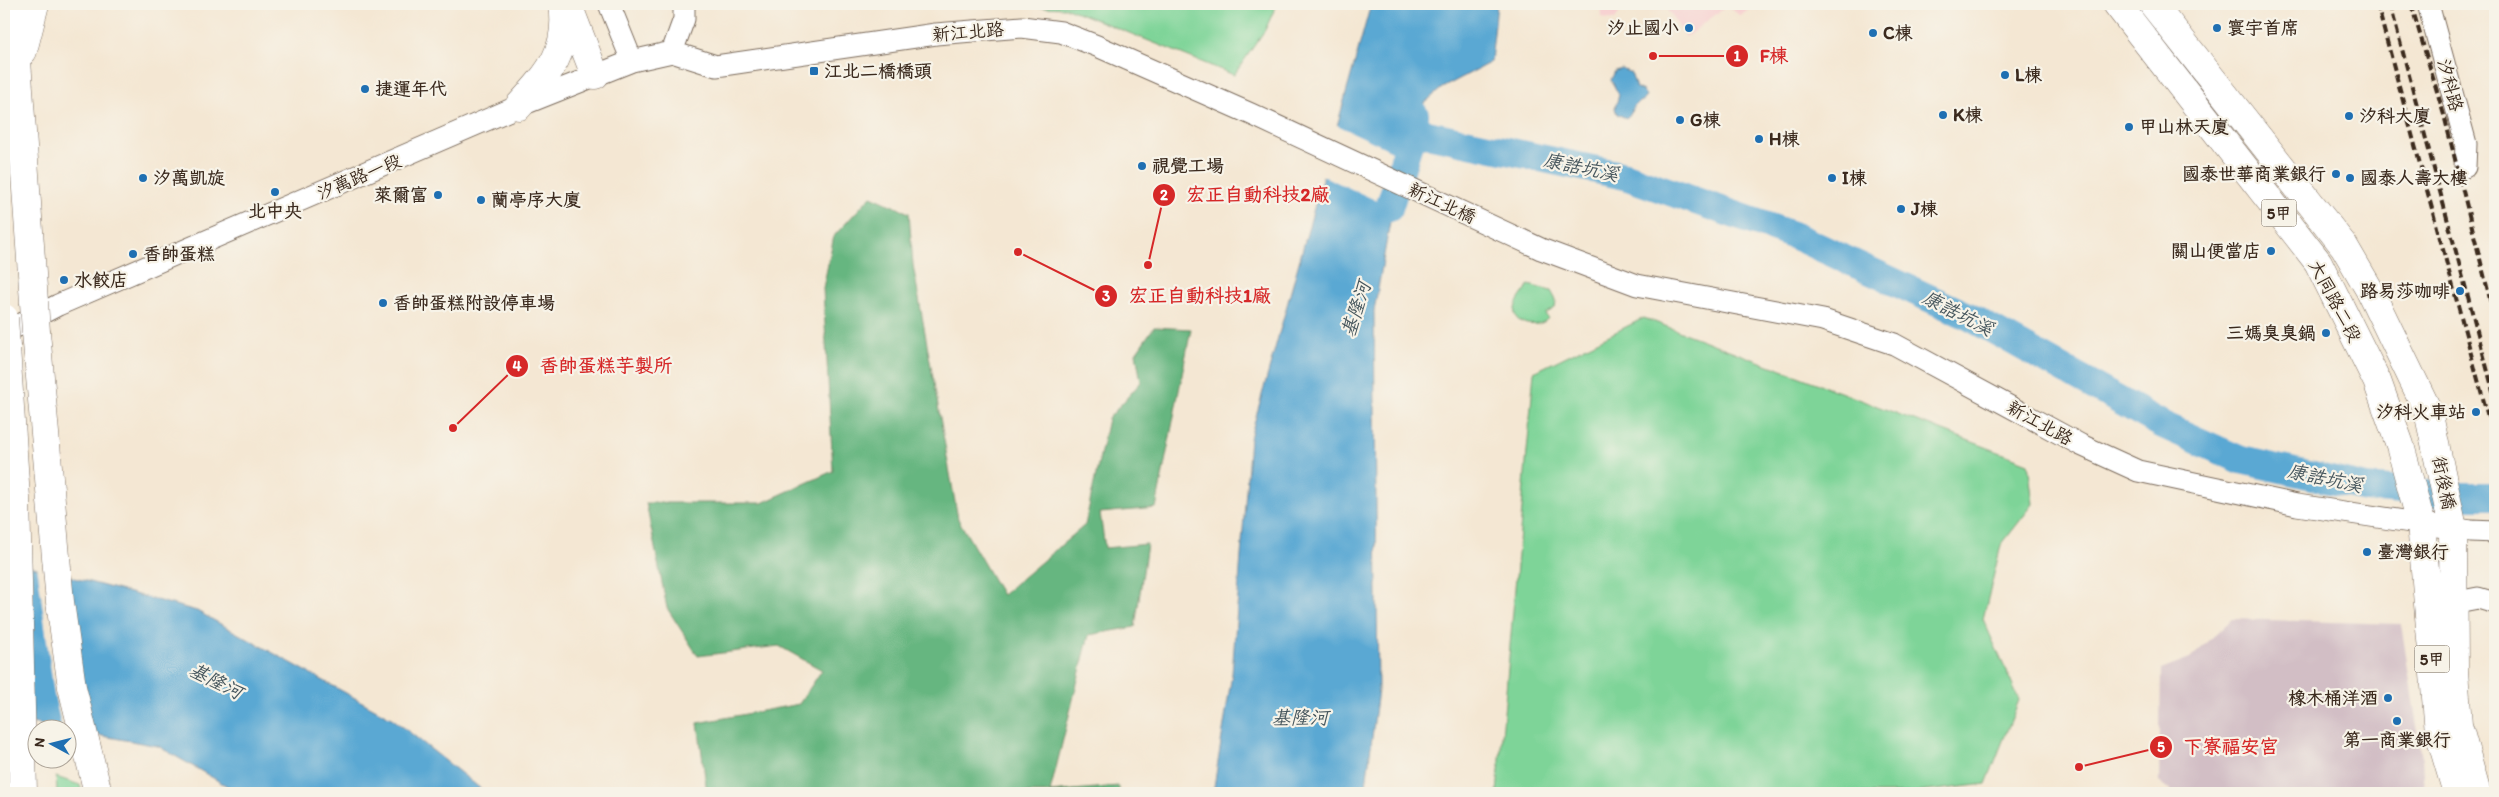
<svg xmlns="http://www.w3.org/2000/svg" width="2499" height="797" font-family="Itim,'LXGW WenKai TC',sans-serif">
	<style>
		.built { fill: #f7d0d0 }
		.industrial { fill: #d2bec5 }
		.green { fill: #7ed498; stroke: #5c7f5b }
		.forest { fill: #66b680; stroke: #50704f }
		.water { fill: #5aa8d3; stroke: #4a6978 }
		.pier { fill: #f4e7d3 }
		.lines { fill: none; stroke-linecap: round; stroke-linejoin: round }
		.river { stroke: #5aa8d3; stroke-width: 28 }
		.minor-casing { stroke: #7c6c5d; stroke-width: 23 }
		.major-casing { stroke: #7c6c5d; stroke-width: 29 }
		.highway-casing { stroke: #7c6c5d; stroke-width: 29 }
		.minor { stroke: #fff; stroke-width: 21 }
		.major { stroke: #fff; stroke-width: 28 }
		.highway { stroke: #fff; stroke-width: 28 }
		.rail { stroke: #3b2a1e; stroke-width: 4; stroke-dasharray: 8 4; stroke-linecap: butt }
		.highway-bridge-casing { stroke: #7c6c5d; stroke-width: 29; stroke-linecap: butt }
		.highway-bridge { stroke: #fff; stroke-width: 28 }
		.poi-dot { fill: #1f6fb2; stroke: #f7f3e8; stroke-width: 2 }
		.labels { text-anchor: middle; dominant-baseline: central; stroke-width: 4.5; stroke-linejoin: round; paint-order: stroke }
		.shield { fill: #f7f3e8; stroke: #73665b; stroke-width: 1 }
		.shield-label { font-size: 16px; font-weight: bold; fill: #3b2a1e }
		.poi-label { font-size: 18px; font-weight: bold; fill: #3b2a1e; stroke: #f7f3e8; text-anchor: start }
		.street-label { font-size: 18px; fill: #3b2a1e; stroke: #f7f3e8 }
		.water-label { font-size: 19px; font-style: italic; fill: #46565d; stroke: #f7f3e8 }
		.leader { fill: none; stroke: #d62828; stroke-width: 2 }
		.callout-dot { fill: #d62828; stroke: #f7f3e8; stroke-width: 2 }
		.mark-label { font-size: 15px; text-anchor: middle; font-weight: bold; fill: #fff }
		.callout-label { font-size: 19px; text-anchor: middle; font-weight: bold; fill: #d62828; stroke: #f7f3e8; stroke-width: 4.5; stroke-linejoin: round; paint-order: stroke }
	</style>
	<rect width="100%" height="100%" fill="#f7f3e8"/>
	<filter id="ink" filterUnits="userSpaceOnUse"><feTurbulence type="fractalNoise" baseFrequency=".02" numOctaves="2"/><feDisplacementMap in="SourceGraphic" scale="10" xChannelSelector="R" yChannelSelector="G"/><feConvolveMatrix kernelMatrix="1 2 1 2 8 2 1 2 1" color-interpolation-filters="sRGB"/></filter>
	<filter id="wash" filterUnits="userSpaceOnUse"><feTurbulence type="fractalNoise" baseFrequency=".0096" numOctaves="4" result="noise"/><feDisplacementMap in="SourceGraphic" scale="20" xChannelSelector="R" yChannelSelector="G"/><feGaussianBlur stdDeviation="1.12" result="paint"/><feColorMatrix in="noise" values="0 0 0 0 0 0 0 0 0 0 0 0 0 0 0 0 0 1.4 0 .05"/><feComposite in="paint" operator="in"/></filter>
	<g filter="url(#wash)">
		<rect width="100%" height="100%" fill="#f4e7d3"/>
		<!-- built -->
		<path class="built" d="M 1599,4 L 1757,4 L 1740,16 L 1728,5 L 1686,37 L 1666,8 L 1646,11 L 1621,10 L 1615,20 L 1602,18 Z"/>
		<!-- industrial -->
		<path class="industrial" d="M 2232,619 L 2401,624 L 2422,758 L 2424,793 L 2174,793 L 2159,782 L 2161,670 L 2190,659 Z"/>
		<!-- green -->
		<path class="green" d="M 968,4 L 1277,4 L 1265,30 L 1234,75 L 1067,8 Z
			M 1529,285 L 1551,291 L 1556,300 L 1555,308 L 1545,314 L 1548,318 C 1541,329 1511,326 1515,309 C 1516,301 1525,291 1529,285 Z
			M 1644,318 L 2028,463 L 2033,504 L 2001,545 L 1983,619 L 2019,700 L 1986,784 L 1910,793 L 1497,793 L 1534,372 Z
			M 56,777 L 80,785 L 82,793 L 57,793 Z"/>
		<!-- forest -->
		<path class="forest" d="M 871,196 L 909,213 L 913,265 L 958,519 L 1002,595 L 1085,525 L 1108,419 L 1141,382 L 1136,353 L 1154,327 L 1191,329 L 1156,508 L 1100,513 L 1105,548 L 1147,544 L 1135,627 L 1089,635 L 1050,792 L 1119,786 L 1119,793 L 707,793 L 698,723 L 799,704 L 822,670 L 779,646 L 698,656 L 667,608 L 646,503 L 762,503 L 833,471 L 823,288 L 834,236 Z"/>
		<!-- water -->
		<path class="water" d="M 1371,4 L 1497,4 L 1491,62 L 1442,88 L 1409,116 L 1374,311 L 1378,690 L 1365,793 L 1213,793 L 1232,674 L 1250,438 Z
			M 1622,69 L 1631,73 L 1636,88 L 1643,91 L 1646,96 C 1643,102 1641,100 1636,104 C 1631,108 1632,114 1626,118 L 1617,114 L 1615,108 L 1619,95 L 1611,80 L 1615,71 Z
			M 4,559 L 197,611 L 393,719 L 486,793 L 239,793 L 158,746 L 4,718 Z"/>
		<!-- pier -->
		<path class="pier" d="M 1335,124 L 1405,157 L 1395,209 L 1321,175 Z
			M 37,565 L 58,571 L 85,736 L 62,729 L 54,694 Z"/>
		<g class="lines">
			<!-- river -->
			<path class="river" d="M 1413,131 L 1625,176 L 1795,236 L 1968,316 L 2163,425 L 2241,460 L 2366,488 L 2462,496 L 2495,496
				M 1389,208 L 1413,131 L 1415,115"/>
		</g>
	</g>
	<g filter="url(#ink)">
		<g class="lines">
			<!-- minor casing -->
			<g class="minor-casing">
				<path id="minor" d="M 609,4 L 632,61
					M 2428,4 L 2466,144 L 2465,167
					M 672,52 L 684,19 L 684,4
					M 4,333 L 58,305 L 519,106 L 632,61 L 672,52 L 716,66 L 936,34 L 1022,27 L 1061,32 L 1097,46 L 1251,114 L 1541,249 L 1637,285 L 1823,320 L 1894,344 L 2081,445 L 2138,471 L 2297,505 L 2471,531 L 2495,532
					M 2452,603 L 2478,598 L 2495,603"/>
			</g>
			<!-- major casing -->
			<g class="major-casing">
				<path id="major" d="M 2117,4 L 2318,262 L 2377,381 L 2400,445 L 2421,523 L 2439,732 L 2457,793
					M 2153,4 L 2344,246 L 2369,289 L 2428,411 L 2453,528 L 2454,671 L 2458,725 L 2477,793"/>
			</g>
			<!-- highway casing -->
			<g class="highway-casing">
				<path id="highway" d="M 13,4 L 34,302
					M 570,10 L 595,75
					M 23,51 L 35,4
					M 519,106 C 549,73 570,51 563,4
					M 36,332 L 60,602 L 72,687 L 98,793
					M 6,347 L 16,498 L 23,793"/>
			</g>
			<!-- minor -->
			<use href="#minor" class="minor"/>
			<!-- major -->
			<use href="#major" class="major"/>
			<!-- highway -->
			<use href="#highway" class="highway"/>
			<!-- rail -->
			<path class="rail" d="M 2377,4 L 2495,443
				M 2390,4 L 2495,398
				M 2411,4 L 2444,115 L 2495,319"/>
			<!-- highway-bridge casing -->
			<g class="highway-bridge-casing">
				<path id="highway-bridge" d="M 34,302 L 36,332
					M 4,318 L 6,347"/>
			</g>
			<!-- highway-bridge -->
			<use href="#highway-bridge" class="highway-bridge"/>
		</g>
	</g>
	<!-- markers -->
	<g class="poi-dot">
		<circle cx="1689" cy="28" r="5"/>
		<circle cx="2217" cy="28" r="5"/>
		<circle cx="1873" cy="33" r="5"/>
		<rect x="809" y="66" width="10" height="10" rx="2.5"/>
		<circle cx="2005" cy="75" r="5"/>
		<circle cx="365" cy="89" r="5"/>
		<circle cx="1943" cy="115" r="5"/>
		<circle cx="2349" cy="116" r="5"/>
		<circle cx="1680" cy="120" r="5"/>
		<circle cx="2129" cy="127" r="5"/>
		<circle cx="1759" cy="139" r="5"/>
		<circle cx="1142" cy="166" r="5"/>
		<circle cx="2336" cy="174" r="5"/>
		<circle cx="143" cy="178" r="5"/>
		<circle cx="1832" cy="178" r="5"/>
		<circle cx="2350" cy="178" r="5"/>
		<circle cx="275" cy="192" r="5"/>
		<circle cx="438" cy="195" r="5"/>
		<circle cx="481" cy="200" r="5"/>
		<circle cx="1901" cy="209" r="5"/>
		<circle cx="2271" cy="251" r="5"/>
		<circle cx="133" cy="254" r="5"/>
		<circle cx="64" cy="280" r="5"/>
		<circle cx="2460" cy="291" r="5"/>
		<circle cx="383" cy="303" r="5"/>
		<circle cx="2326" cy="333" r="5"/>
		<circle cx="2476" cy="412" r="5"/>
		<circle cx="2367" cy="552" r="5"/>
		<circle cx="2388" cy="698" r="5"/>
		<circle cx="2397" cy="721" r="5"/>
	</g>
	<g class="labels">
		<!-- shield labels -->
		<g class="shield">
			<rect x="2261.5" y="199.5" width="35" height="27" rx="4"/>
			<rect x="2414.5" y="645.5" width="35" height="27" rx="4"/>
		</g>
		<g class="shield-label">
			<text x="2279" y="213">5甲</text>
			<text x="2432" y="659">5甲</text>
		</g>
		<!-- poi labels -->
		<g class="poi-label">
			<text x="1679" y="28" text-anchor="end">汐止國小</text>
			<text x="2227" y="28">寰宇首席</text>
			<text x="1883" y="33">C棟</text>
			<text x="824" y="71">江北二橋橋頭</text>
			<text x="2015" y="75">L棟</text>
			<text x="375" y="89">捷運年代</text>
			<text x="1953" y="115">K棟</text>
			<text x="2359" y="116">汐科大廈</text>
			<text x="1690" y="120">G棟</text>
			<text x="2139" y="127">甲山林天廈</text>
			<text x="1769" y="139">H棟</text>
			<text x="1152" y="166">視覺工場</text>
			<text x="2326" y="174" text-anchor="end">國泰世華商業銀行</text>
			<text x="153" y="178">汐萬凱旋</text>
			<text x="1842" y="178">I棟</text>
			<text x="2360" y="178">國泰人壽大樓</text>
			<text x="428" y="195" text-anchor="end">萊爾富</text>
			<text x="491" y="200">蘭亭序大廈</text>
			<text x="1911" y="209">J棟</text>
			<text x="275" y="211" text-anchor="middle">北中央</text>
			<text x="2261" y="251" text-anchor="end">關山便當店</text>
			<text x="143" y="254">香帥蛋糕</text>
			<text x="74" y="280">水餃店</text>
			<text x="2450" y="291" text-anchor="end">路易莎咖啡</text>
			<text x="393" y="303">香帥蛋糕附設停車場</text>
			<text x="2316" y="333" text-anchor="end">三媽臭臭鍋</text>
			<text x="2466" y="412" text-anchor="end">汐科火車站</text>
			<text x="2377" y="552">臺灣銀行</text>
			<text x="2378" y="698" text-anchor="end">橡木桶洋酒</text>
			<text x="2397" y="740" text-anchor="middle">第一商業銀行</text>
		</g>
		<!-- street labels -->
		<g class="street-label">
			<text transform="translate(968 32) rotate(-5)">新江北路</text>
			<text transform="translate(2450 85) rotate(75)">汐科路</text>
			<text transform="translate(359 177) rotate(-23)">汐萬路一段</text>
			<text transform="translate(1442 203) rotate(25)">新江北橋</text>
			<text transform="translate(2335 301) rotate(62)">大同路二段</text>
			<text transform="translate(2040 423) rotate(29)">新江北路</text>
			<text transform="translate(2444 483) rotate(78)">街後橋</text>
		</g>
		<!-- water labels -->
		<g class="water-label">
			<text transform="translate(1581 167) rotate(12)">康誥坑溪</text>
			<text transform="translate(1356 309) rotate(-72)">基隆河</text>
			<text transform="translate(1958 313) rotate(27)">康誥坑溪</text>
			<text transform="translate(2325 478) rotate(12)">康誥坑溪</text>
			<text transform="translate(216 681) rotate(27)">基隆河</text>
			<text x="1300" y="717">基隆河</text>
		</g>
	</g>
	<!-- callouts -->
	<path class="leader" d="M1653 56L1737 56M1148 265L1164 195M1018 252L1106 296M453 428L517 366M2079 767L2161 747"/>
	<g class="callout-dot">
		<circle cx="1653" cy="56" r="5"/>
		<circle cx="1148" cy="265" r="5"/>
		<circle cx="1018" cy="252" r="5"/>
		<circle cx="453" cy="428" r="5"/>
		<circle cx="2079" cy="767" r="5"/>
		<circle cx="1737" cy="56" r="12"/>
		<circle cx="1164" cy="195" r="12"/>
		<circle cx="1106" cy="296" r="12"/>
		<circle cx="517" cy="366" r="12"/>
		<circle cx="2161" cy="747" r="12"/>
	</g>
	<g class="mark-label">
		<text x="1737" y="61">1</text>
		<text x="1164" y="200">2</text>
		<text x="1106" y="301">3</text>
		<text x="517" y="371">4</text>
		<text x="2161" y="752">5</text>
	</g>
	<g class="callout-label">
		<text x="1774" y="62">F棟</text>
		<text x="1258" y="201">宏正自動科技2廠</text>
		<text x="1200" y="302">宏正自動科技1廠</text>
		<text x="606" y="372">香帥蛋糕芋製所</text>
		<text x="2231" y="753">下寮福安宮</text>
	</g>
	<!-- margin -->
	<rect width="2499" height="797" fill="none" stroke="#f7f3e8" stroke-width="20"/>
	<!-- north arrow -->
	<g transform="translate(52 744) rotate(277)"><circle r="24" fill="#f7f3e8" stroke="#aca397"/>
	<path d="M0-4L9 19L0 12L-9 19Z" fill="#1f6fb2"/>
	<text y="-8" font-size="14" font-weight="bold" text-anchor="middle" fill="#3b2a1e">N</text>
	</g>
</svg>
